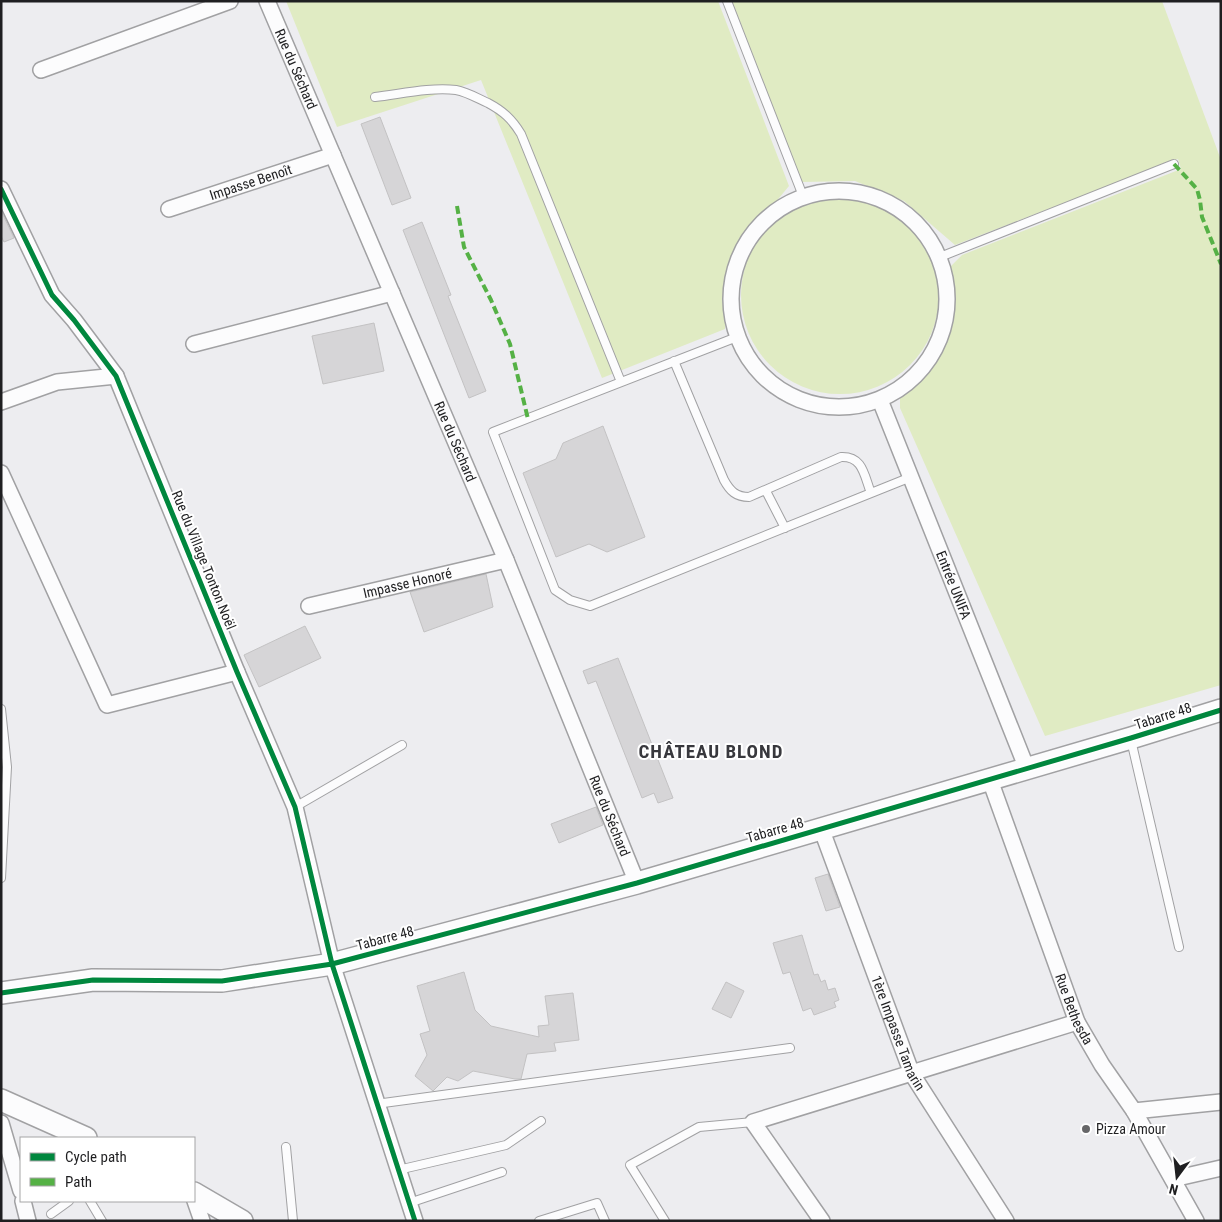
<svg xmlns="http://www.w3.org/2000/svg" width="1222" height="1222" font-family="'Roboto Condensed',sans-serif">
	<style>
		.green { fill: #e0ebc3 }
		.building { fill: #d6d5d7; stroke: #c3c2c3 }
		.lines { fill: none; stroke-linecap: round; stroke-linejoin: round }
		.lane-casing { stroke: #a1a1a3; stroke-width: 10 }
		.street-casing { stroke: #a1a1a3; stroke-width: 18 }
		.secondary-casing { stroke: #a1a1a3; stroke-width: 24 }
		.lane { stroke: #fcfcfd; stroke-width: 8 }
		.street { stroke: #fcfcfd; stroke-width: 15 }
		.secondary { stroke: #fcfcfd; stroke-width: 21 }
		.quiet { stroke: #55b145; stroke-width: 4; stroke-dasharray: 8 4; stroke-linecap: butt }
		.cycleway-casing { stroke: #fff; stroke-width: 8 }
		.cycleway { stroke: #00873e; stroke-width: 5 }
		.poi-dot { fill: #676769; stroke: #fff; stroke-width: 2 }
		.labels { text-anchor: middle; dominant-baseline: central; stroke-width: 4; stroke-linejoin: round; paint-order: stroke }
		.street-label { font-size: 14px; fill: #1f1f21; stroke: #fff }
		.poi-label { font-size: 14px; fill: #1f1f21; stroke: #fff; text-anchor: start }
		.district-label { font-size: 19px; font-weight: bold; letter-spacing: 1px; fill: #38383d; stroke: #fff }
	</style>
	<rect width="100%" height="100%" fill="#ededf0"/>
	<!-- green -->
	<path class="green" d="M 286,1 L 718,1 L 789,186 L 754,228 L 729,274 L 725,329 L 602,378 L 481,80 L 337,127 Z
		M 732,1 L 1162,1 L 1221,160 L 1221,685 L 1045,736 L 900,408 L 900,394 L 907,382 L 935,361 L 948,323 L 952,298 L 949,277 L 951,266 L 962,255 L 1181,169 L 1178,159 L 955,245 L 904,201 L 855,181 L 802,182 Z
		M741 295a99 99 0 1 1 198 0a99 99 0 1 1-198 0Z"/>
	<!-- building -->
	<path class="building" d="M 380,117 L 411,198 L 392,205 L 361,124 Z
		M 1,211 L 14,238 L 4,242 L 1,236 Z
		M 422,222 L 451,295 L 448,296 L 486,391 L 469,398 L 403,230 Z
		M 374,323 L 384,371 L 323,384 L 312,336 Z
		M 603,426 L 645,537 L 607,552 L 589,544 L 556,557 L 523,473 L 556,459 L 563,443 Z
		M 486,574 L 493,607 L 424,632 L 410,592 Z
		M 305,626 L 321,658 L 259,687 L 244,655 Z
		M 618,658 L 673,798 L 658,803 L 654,793 L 642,798 L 596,681 L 588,684 L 583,671 Z
		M 596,807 L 603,825 L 559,843 L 551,824 Z
		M 828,874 L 840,907 L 826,911 L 815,878 Z
		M 802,935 L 814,975 L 818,974 L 821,982 L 825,980 L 828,990 L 835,988 L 839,1000 L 834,1002 L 836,1007 L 814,1015 L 811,1008 L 803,1011 L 790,972 L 783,974 L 773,943 Z
		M 464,972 L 475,1010 L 491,1026 L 539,1037 L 538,1026 L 549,1025 L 545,996 L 573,993 L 579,1040 L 554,1043 L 556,1051 L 527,1054 L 521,1079 L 515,1079 L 473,1071 L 458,1081 L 447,1077 L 433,1091 L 415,1076 L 427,1055 L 420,1034 L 430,1031 L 417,986 Z
		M 726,982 L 744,991 L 731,1018 L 712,1009 Z"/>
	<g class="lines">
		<!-- lane casing -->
		<g class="lane-casing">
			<path id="lane" d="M 727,1 L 803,196
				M 375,97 C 401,94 430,87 456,90 C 467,92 477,98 488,103 C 503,111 512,119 521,134 L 621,382
				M 940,257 L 1174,164
				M 737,337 L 493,432 L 555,590 L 570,600 L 590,606 L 911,477
				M 674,361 L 724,480 C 730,491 736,497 749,497 L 841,457 C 863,456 864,475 871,493
				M 766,491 L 785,528
				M 1,709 L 7,767 L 1,878
				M 1131,740 L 1179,947
				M 295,807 L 402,745
				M 376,1104 L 790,1048
				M 286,1147 L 293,1221
				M 398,1170 L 506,1145 L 541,1121
				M 90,1201 L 102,1221
				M 409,1203 L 502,1172
				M 51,1214 L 69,1201
				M 539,1221 L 597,1203 L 605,1221
				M 665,1221 L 630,1165 L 699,1127 L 753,1122"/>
		</g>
		<!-- street casing -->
		<g class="street-casing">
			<g id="street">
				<path id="s1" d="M 267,1 L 506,560 L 637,883"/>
				<path d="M 41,70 L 230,1"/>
				<path d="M 1,189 L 52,295 L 74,320 L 116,376 L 237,672 L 295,807 L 332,964 L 415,1221"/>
				<circle cx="839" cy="299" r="108"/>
				<path id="s2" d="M 169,209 L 333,155"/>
				<path d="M 194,344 L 392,293"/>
				<path id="s3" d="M 880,400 L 1027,769"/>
				<path d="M 1,402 L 57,382 L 116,376"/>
				<path d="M 1,473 L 107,705 L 237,672"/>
				<path id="s4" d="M 309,606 L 506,560"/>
				<path id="s5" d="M 990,780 L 1077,1022 L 1102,1065 L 1134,1111 L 1196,1221"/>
				<path id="s6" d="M 821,828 L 912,1074 L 1006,1221"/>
				<path d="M 1134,1111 L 1221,1102"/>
				<path d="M 1,1123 L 21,1191"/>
				<path d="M 1173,1179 L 1221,1168"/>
				<path d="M 194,1198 L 202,1221"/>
				<path d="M 23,1201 L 28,1221"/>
				<path d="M 822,1221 L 753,1122 L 1077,1022"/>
			</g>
		</g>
		<!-- secondary casing -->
		<g class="secondary-casing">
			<path id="secondary" d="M 1,993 L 93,980 L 222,981 L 332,964 L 637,883 L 1131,738 L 1221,710
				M 1,1100 L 86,1138
				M 194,1193 L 242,1221"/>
		</g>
		<!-- lane -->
		<use href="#lane" class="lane"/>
		<!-- street -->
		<use href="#street" class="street"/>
		<!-- secondary -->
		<use href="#secondary" class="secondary"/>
		<!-- quiet -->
		<path class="quiet" d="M 1174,164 L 1197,189 L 1200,200 L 1202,217 L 1221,264
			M 457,206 L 464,247 L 491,300 L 510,344 L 528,419"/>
		<!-- cycleway casing -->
		<g class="cycleway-casing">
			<path id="cycleway" d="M 1,189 L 52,295 L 74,320 L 116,376 L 237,672 L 295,807 L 332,964 L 415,1221
				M 1,993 L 93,980 L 222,981 L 332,964 L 637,883 L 1131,738 L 1221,710"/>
		</g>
		<!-- cycleway -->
		<use href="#cycleway" class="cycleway"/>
	</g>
	<!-- markers -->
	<circle class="poi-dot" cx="1086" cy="1129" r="5"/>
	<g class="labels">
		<!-- street labels -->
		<g class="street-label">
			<text stroke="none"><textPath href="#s1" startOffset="74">Rue du Séchard</textPath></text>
			<text stroke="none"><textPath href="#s2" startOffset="86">Impasse Benoît</textPath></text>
			<text stroke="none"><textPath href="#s1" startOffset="479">Rue du Séchard</textPath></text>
			<text transform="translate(204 560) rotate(68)">Rue du Village Tonton Noël</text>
			<text stroke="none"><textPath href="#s4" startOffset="101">Impasse Honoré</textPath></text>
			<text stroke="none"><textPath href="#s3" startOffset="199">Entrée UNIFA</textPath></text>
			<text transform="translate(1163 716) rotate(-18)">Tabarre 48</text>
			<text stroke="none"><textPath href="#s1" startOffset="884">Rue du Séchard</textPath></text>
			<text transform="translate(775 830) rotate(-16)">Tabarre 48</text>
			<text transform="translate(385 938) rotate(-15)">Tabarre 48</text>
			<text stroke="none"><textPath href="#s5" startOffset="244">Rue Bethesda</textPath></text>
			<text stroke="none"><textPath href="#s6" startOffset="219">1ère Impasse Tamarin</textPath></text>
		</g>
		<!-- poi labels -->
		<g class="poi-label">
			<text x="1096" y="1129">Pizza Amour</text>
		</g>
		<!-- district labels -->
		<g class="district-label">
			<text x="711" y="751">CHÂTEAU BLOND</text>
		</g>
	</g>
	<!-- border -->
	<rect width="1222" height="1222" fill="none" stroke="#1f1f21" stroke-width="5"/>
	<!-- legend -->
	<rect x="20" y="1137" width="175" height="65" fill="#ffffff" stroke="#a5a5a6"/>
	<rect x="30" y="1153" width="25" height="8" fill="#00873e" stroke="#a5a5a6"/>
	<text x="65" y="1162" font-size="15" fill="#1f1f21">Cycle path</text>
	<rect x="30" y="1178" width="25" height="8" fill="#55b145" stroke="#a5a5a6"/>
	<text x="65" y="1187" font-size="15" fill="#1f1f21">Path</text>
	<!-- north arrow -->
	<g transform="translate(1177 1177) rotate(195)" stroke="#ffffff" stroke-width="4" paint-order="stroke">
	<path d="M0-4L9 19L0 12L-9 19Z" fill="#1f1f21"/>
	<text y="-8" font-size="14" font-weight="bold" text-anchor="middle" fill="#1f1f21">N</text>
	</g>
</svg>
